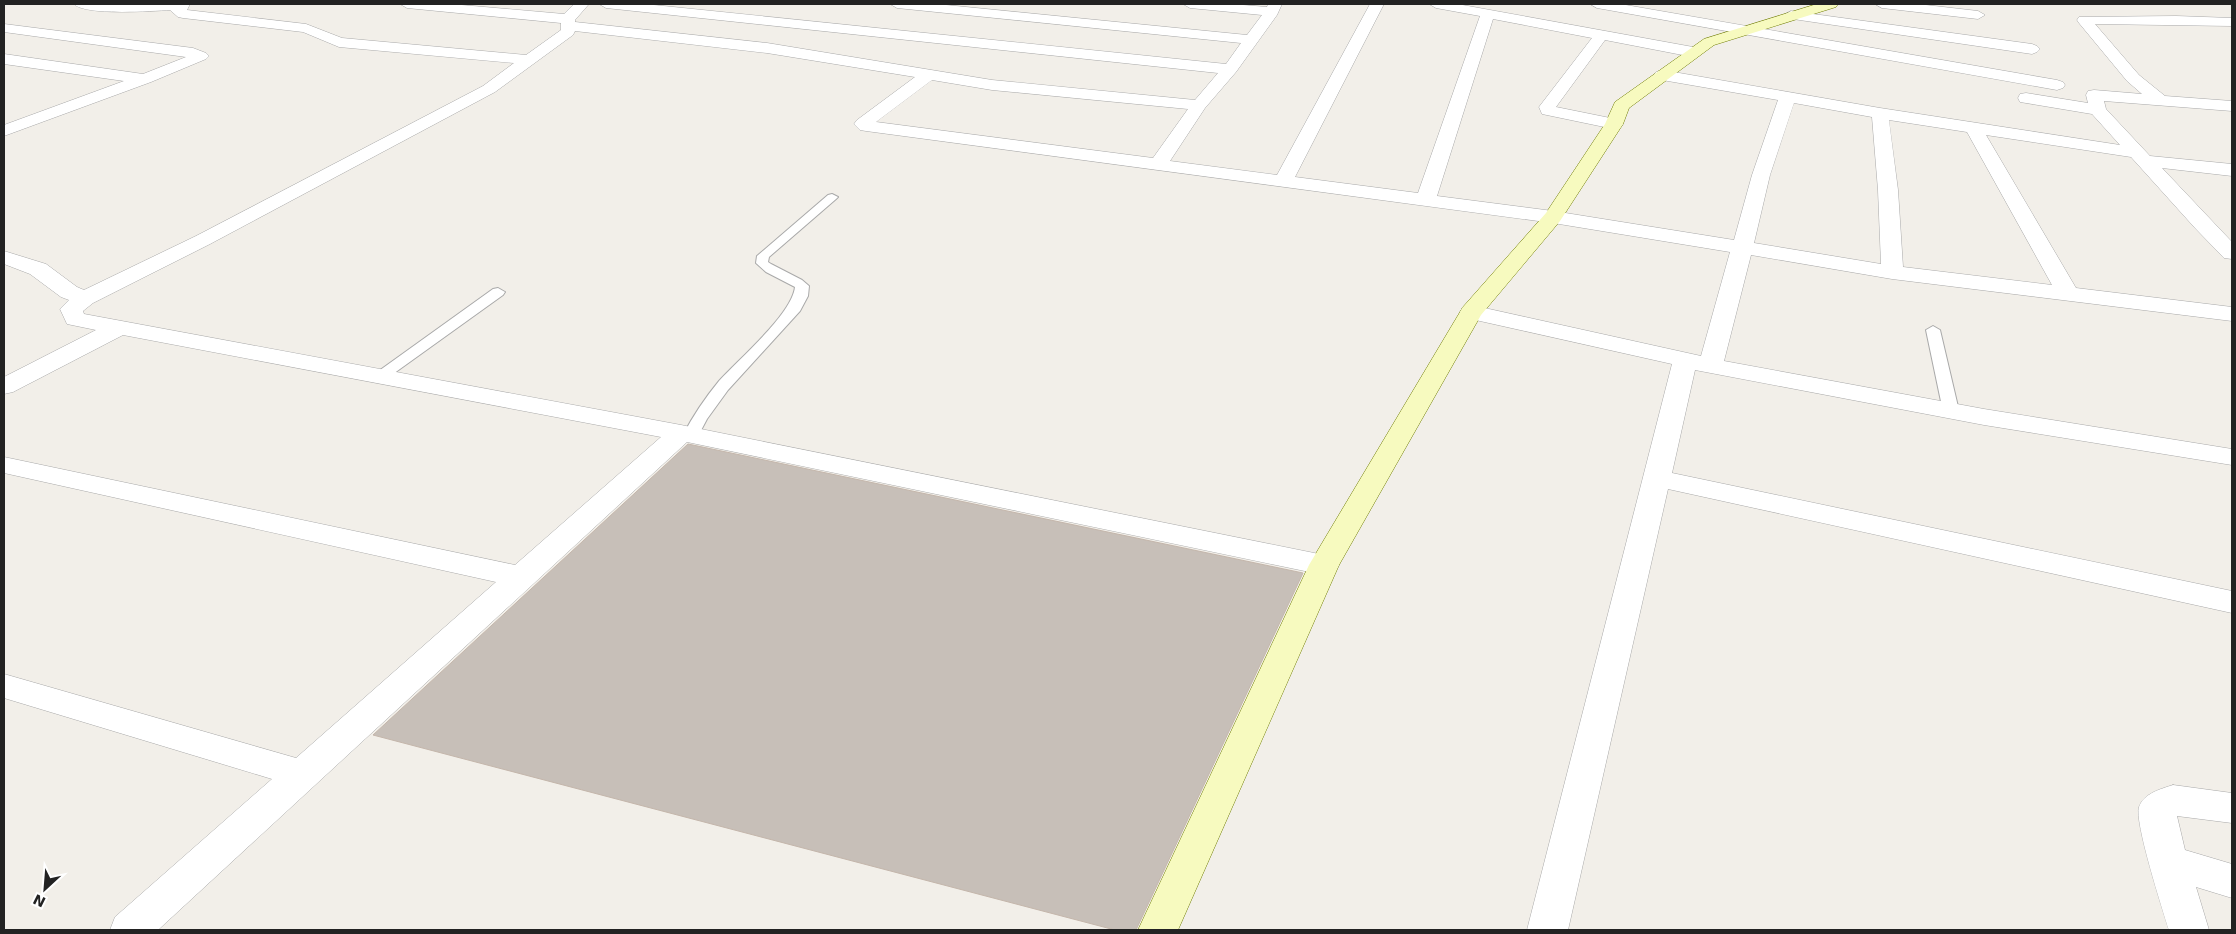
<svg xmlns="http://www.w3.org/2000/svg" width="2236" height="934" font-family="'DejaVu Sans',sans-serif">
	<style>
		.building { fill: #c7bfb8; stroke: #c4b6ab }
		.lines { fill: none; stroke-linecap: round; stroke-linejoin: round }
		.lane-casing { stroke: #a9a9a9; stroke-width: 2 }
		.street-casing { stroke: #a9a9a9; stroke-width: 1 }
		.secondary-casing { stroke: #707d05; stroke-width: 1 }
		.lane { fill: #fff; fill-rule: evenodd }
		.street { fill: #fff; fill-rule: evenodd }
		.secondary { fill: #f7fabf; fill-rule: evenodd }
	</style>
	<rect width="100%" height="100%" fill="#f2efe9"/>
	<!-- building -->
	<path class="building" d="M 688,444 L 1303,573 L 1136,930 L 1115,930 L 373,735 Z"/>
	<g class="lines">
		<!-- lane casing -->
		<g class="lane-casing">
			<path id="lane" d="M 832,194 L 838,197 L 836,199 L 769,257 L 768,262 L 771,264 L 802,280 L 809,286 L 808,296 L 800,311 L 728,390 L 707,419 L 697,438 L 685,438 L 683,435 C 693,416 705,398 719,381 C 739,359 792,314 795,287 L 766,272 L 756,263 L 757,256 L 828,195 Z
				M 498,288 L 505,292 L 503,295 L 386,379 L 376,379 L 374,376 L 376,373 L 493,289 Z
				M 1933,326 L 1940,330 L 1959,411 L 1956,414 L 1946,414 L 1943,411 L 1926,330 Z"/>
		</g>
		<!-- street casing -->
		<g class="street-casing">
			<path id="street" d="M 74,4 L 190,4 L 187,10 L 306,24 L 342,38 L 526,55 L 561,30 L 561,23 L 407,8 L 400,4 L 450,4 L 564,14 L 574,4 L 589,4 L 575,20 L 575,22 L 767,43 L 992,80 L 1195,100 L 1218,73 L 606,8 L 599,4 L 644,4 L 1226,64 L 1241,43 L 897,8 L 890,4 L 936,4 L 1247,35 L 1262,15 L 1190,8 L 1183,4 L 1231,4 L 1267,7 L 1268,4 L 1282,4 L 1277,15 L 1236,72 L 1205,108 L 1170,161 L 1277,175 L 1370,4 L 1384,4 L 1295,177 L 1418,193 L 1480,16 L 1436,8 L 1429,4 L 1457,4 L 1693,47 L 1698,49 L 1701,52 L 1698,55 L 1693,57 L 1605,40 L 1556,107 L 1620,120 L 1623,124 L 1620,128 L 1614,129 L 1542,114 L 1539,107 L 1592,38 L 1493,19 L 1437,196 L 1553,211 L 1734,240 L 1752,175 L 1778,100 L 1662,80 L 1656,78 L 1654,75 L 1656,72 L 1662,70 L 1880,108 L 2120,145 L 2092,114 L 2020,102 L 2018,98 L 2020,94 L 2026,93 L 2088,103 L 2086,95 L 2088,91 L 2094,90 L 2142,94 L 2127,81 L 2079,23 L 2077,20 L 2079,17 L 2176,16 L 2232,18 L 2232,26 L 2095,24 L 2139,75 L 2165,96 L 2232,101 L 2232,111 L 2104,101 L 2106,109 L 2150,156 L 2232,164 L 2232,176 L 2162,168 L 2232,242 L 2232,259 L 2224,258 L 2195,228 L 2131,157 L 1986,135 L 2076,288 L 2232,307 L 2232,321 L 1892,279 L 1751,255 L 1724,361 L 1984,409 L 2232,449 L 2232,465 L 1984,425 L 1695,370 L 1672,473 L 2232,591 L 2232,613 L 1668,489 L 1568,930 L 1527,930 L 1672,364 L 1471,319 L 1463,317 L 1460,312 L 1463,307 L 1471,305 L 1701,356 L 1730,252 L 1553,223 L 866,131 L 860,130 L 854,124 L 857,120 L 915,77 L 767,53 L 575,31 L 573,35 L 495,92 L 210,244 L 93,303 L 83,311 L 84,314 L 681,425 L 1324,555 L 1335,558 L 1339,565 L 1335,572 L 1324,575 L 687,442 L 158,930 L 110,930 L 115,917 L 272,779 L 4,698 L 4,674 L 296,758 L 496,582 L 4,473 L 4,457 L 515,565 L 661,437 L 123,335 L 13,392 L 4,394 L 4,377 L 96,330 L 67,324 L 60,309 L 69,300 L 61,297 L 30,274 L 4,264 L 4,251 L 46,264 L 77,287 L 84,290 L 196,236 L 483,86 L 514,63 L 339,47 L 303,32 L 183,18 L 178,17 L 170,10 C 153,11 84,16 74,4 ZM 932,80 L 992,90 L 1188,109 L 1153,158 L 876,122 ZM 1794,103 L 1872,117 L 1878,190 L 1881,264 L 1754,243 L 1770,175 ZM 1889,120 L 1967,132 L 2052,285 L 1903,267 L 1898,190 Z
				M 1590,4 L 1620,4 L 2057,80 L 2063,82 L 2065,85 L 2063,88 L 2057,90 L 1597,8 Z
				M 1875,4 L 1917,4 L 1978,11 L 1985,15 L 1978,19 L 1882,8 Z
				M 1791,11 L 2032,44 L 2037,46 L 2040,49 L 2037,52 L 2032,54 L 1786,18 L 1784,15 Z
				M 4,24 L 193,48 L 206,53 L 209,56 L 206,59 L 151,82 L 4,136 L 4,125 L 124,81 L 4,64 L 4,54 L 143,74 L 186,57 L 4,32 Z
				M 2173,785 L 2232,793 L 2232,823 L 2177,816 L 2185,850 L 2232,864 L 2232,898 L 2196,887 L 2209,930 L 2169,930 C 2163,911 2134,821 2139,807 C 2144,793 2161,789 2173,785 Z"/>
		</g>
		<!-- secondary casing -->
		<g class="secondary-casing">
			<path id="secondary" d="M 1817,4 L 1838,4 L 1836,7 L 1714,45 L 1629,108 L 1623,124 L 1560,221 L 1481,315 L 1339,565 L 1178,930 L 1138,930 L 1309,565 L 1463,307 L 1546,213 L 1605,124 L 1615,102 L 1704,39 Z"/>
		</g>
		<!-- lane -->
		<use href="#lane" class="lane"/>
		<!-- street -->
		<use href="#street" class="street"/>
		<!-- secondary -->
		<use href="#secondary" class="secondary"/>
	</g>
	<!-- border -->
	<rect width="2236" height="934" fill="none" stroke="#222222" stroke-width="10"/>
	<!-- north arrow -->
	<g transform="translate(45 889) rotate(206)" stroke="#ffffff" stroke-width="4" paint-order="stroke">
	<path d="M0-4L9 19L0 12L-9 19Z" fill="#222222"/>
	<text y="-8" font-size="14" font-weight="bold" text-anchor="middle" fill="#222222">N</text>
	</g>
</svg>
